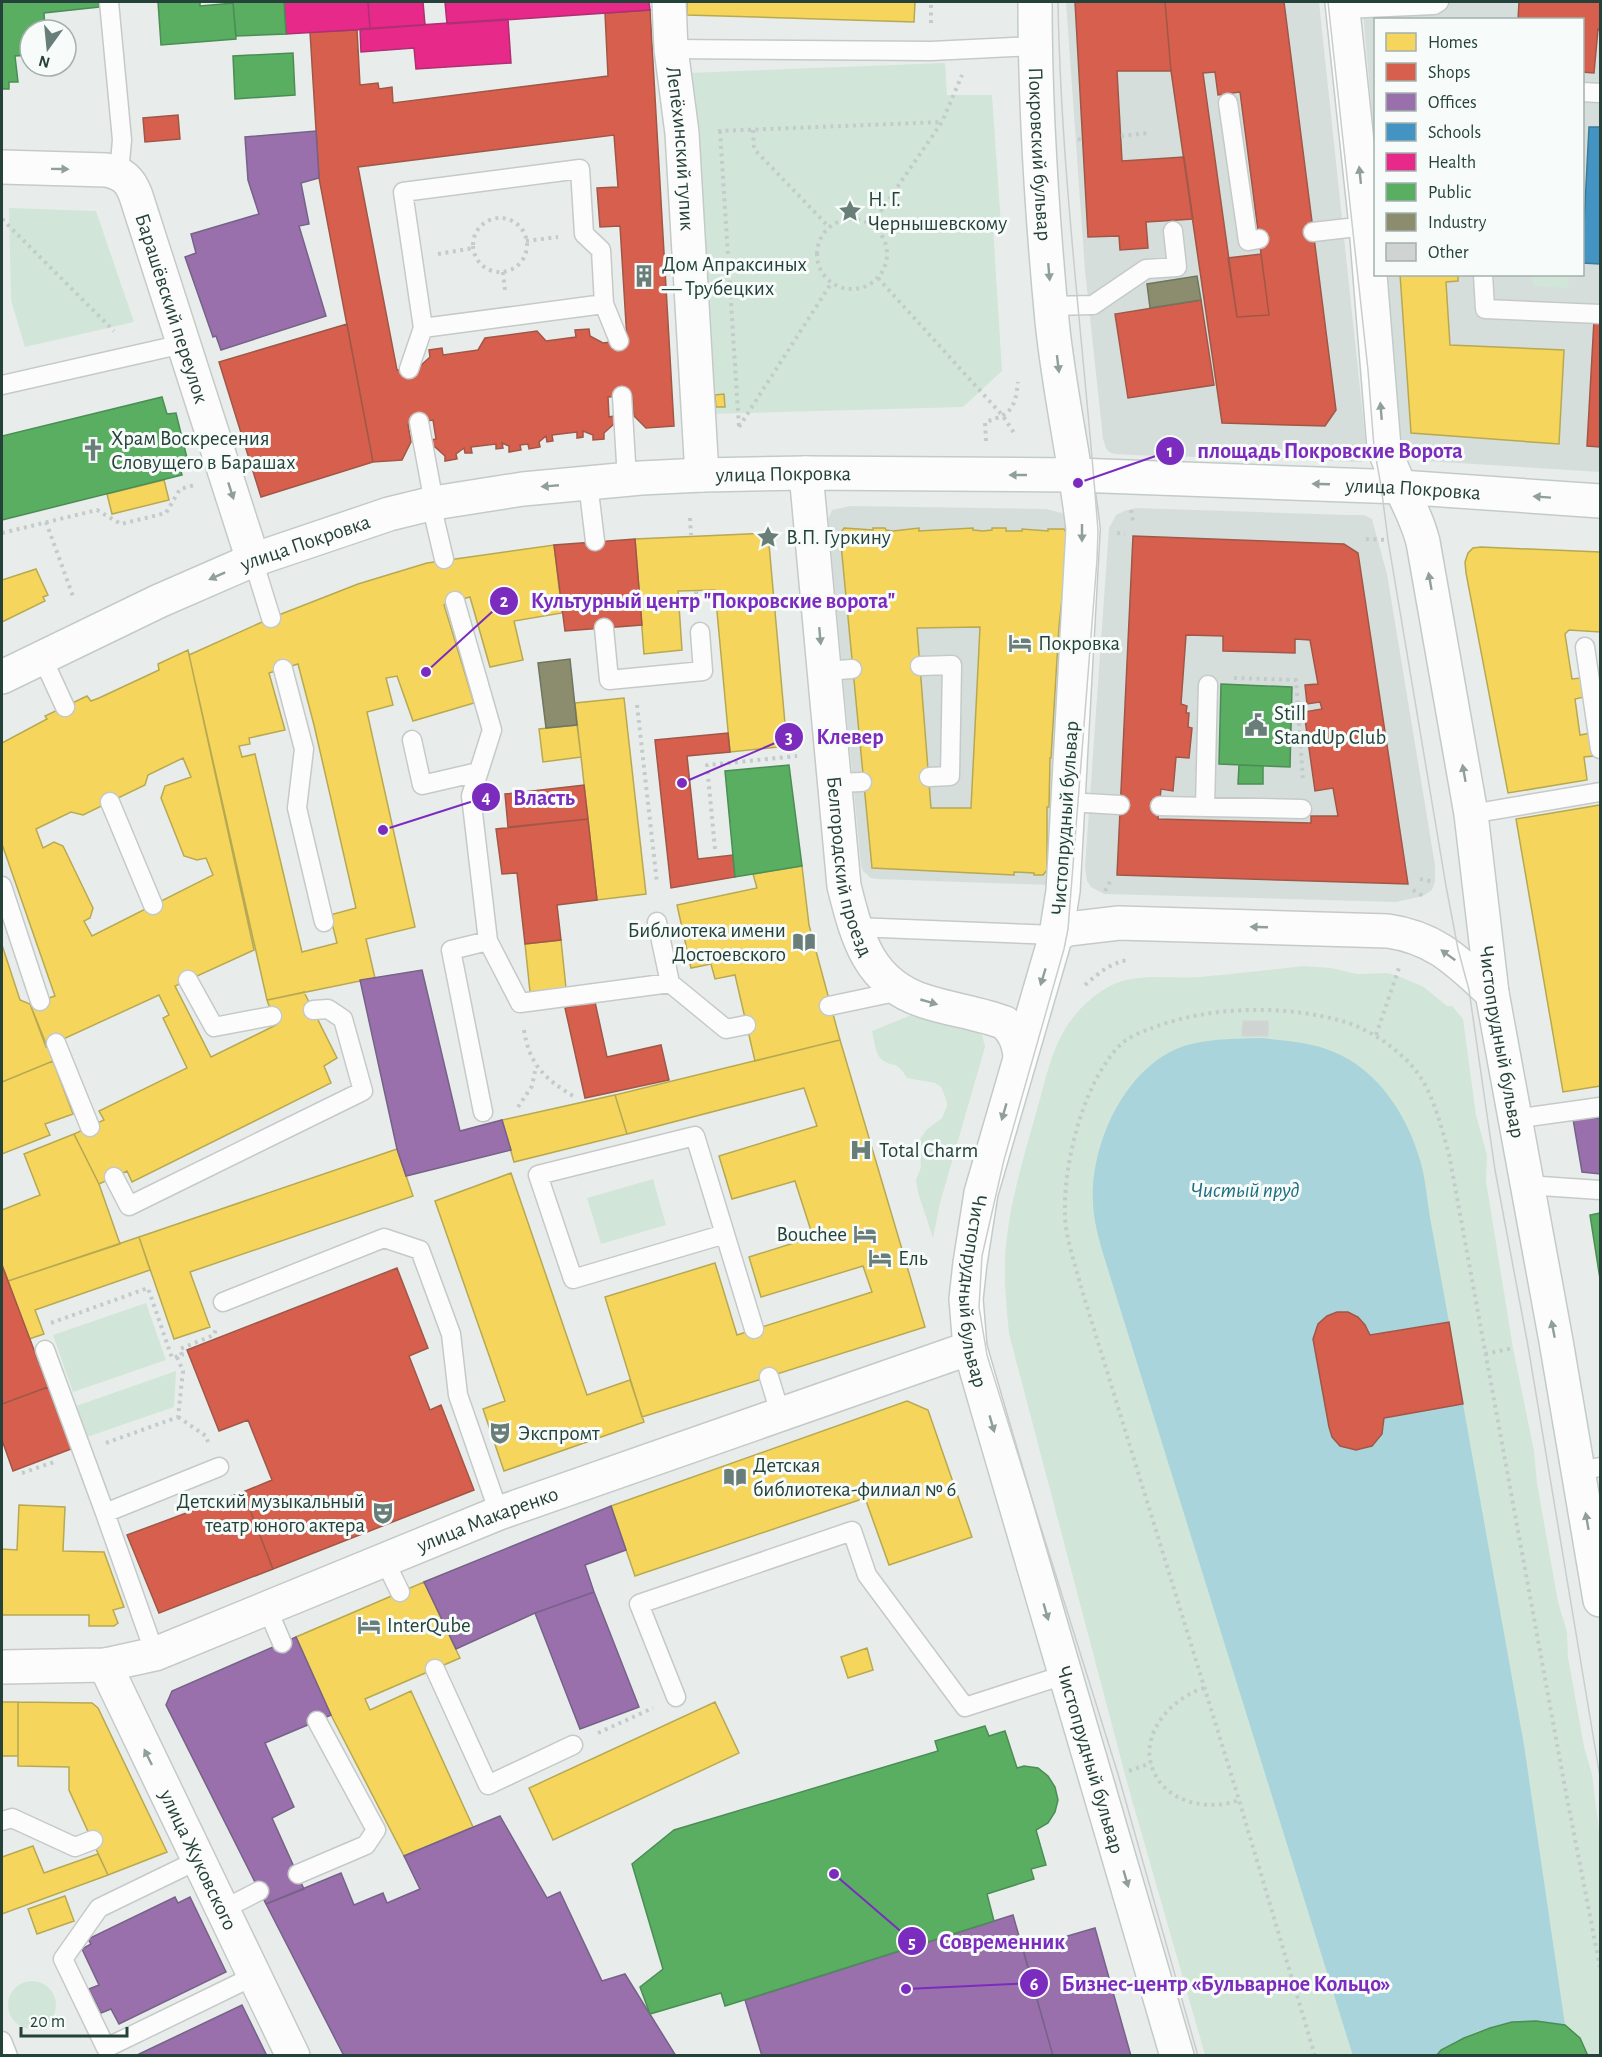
<svg xmlns="http://www.w3.org/2000/svg" width="1602" height="2057" font-family="'Alegreya Sans',sans-serif">
	<style>
		.built { fill: #d6dedb }
		.green { fill: #d1e6d8 }
		.water { fill: #a9d4db }
		.homes { fill: #f6d55c; stroke: #b7a952; stroke-width: 1.5; fill-rule: evenodd }
		.shops { fill: #d6604d; stroke: #a15747; stroke-width: 1.5; fill-rule: evenodd }
		.offices { fill: #9970ab; stroke: #766289; stroke-width: 1.5 }
		.schools { fill: #4393c3; stroke: #3a7b9a; stroke-width: 1.5 }
		.health { fill: #e7298a; stroke: #ac3072; stroke-width: 1.5 }
		.public { fill: #5aae61; stroke: #4a8e55; stroke-width: 1.5 }
		.industry { fill: #8c8c6e; stroke: #6d765e; stroke-width: 1.5 }
		.building { fill: #cfd4d2; stroke: #d1d6d4; stroke-width: 1.5 }
		.lines { fill: none; stroke-linecap: round; stroke-linejoin: round }
		.lane-casing { stroke: #c5cac8; stroke-width: 21 }
		.street-casing { stroke: #c5cac8; stroke-width: 36 }
		.secondary-casing { stroke: #c3cbc8; stroke-width: 36 }
		.path { stroke: #c3ccca; stroke-width: 4; stroke-dasharray: 3 4.5; stroke-linecap: butt }
		.lane { stroke: #fcfcfc; stroke-width: 18 }
		.street { stroke: #fcfcfc; stroke-width: 33 }
		.secondary { stroke: #fcfcfc; stroke-width: 33 }
		.tram { stroke: #c9cdcc; stroke-width: 1.5 }
		.oneway { fill: #909f9b }
		.labels { text-anchor: middle; dominant-baseline: central; stroke-width: 6; stroke-linejoin: round; paint-order: stroke }
		.street-label { font-size: 21px; fill: #24423a; stroke: #f7fbf9 }
		.poi-label { font-size: 21px; fill: #24423a; stroke: #f7fbf9; text-anchor: start }
		.water-label { font-size: 22px; font-style: italic; fill: #1c6f80; stroke: #f7fbf9 }
		.leader { fill: none; stroke: #7b2cbf; stroke-width: 2 }
		.callout-dot { fill: #7b2cbf; stroke: #f7fbf9; stroke-width: 2 }
		.mark-label { font-size: 18px; text-anchor: middle; font-weight: bold; fill: #fff }
		.callout-label { font-size: 22px; text-anchor: middle; font-weight: bold; fill: #7b2cbf; stroke: #f7fbf9; stroke-width: 6; stroke-linejoin: round; paint-order: stroke }
	</style>
	<rect width="100%" height="100%" fill="#e8edeb"/>
	<!-- built -->
	<path class="built" d="M 1066,2 L 1319,2 L 1367,454 L 1362,462 L 1132,455 L 1115,454 L 1109,452 L 1106,448 L 1103,439 L 1085,271 Z
		M 1362,2 L 1600,2 L 1600,472 L 1425,461 L 1410,457 L 1404,452 L 1400,447 L 1385,275 L 1582,274 L 1582,20 L 1376,20 L 1375,148 Z
		M 850,506 L 1046,509 L 1062,513 L 1068,517 L 1049,885 L 877,879 L 871,878 L 863,871 L 861,866 L 828,519 L 832,510 Z
		M 1136,508 L 1347,515 L 1364,515 L 1372,519 L 1387,574 L 1435,865 L 1435,881 L 1432,890 L 1423,896 L 1396,902 L 1104,894 L 1091,887 L 1087,881 L 1085,867 L 1109,528 L 1116,515 L 1124,511 Z"/>
	<!-- green -->
	<path class="green" d="M 945,63 L 947,95 L 992,95 L 1001,225 L 993,226 L 1002,371 L 963,407 L 709,414 L 687,73 Z
		M 9,208 L 96,211 L 134,322 L 25,347 L 11,300 Z
		M 1533,275 L 1569,275 L 1568,288 L 1533,286 Z
		M 1303,966 L 1331,968 L 1357,974 L 1387,973 L 1398,976 L 1424,987 L 1447,1006 L 1452,1006 L 1463,1019 L 1476,1115 L 1487,1155 L 1486,1181 L 1513,1348 L 1534,1451 L 1537,1483 L 1558,1602 L 1567,1632 L 1568,1657 L 1584,1747 L 1592,1774 L 1600,1839 L 1600,2055 L 1205,2055 L 1128,1786 L 1009,1334 C 1007,1310 1004,1285 1005,1261 C 1007,1208 1024,1157 1038,1106 C 1045,1081 1051,1052 1065,1029 C 1077,1010 1093,994 1114,984 C 1140,973 1171,979 1199,977 C 1234,974 1268,970 1303,966 Z
		M 914,1014 L 978,1031 L 982,1034 L 985,1047 L 940,1203 L 933,1238 L 918,1193 L 916,1180 L 921,1167 L 919,1141 L 926,1130 L 942,1118 L 947,1106 L 946,1099 L 941,1087 L 935,1083 L 907,1078 C 895,1058 893,1069 881,1059 C 875,1053 874,1039 872,1031 Z
		M 653,1179 L 666,1225 L 601,1244 L 587,1198 Z
		M 146,1303 L 166,1360 L 73,1392 L 53,1335 Z
		M 176,1371 L 174,1407 L 87,1437 L 76,1406 Z
		M8 2005a24 24 0 1 1 48 0a24 24 0 1 1-48 0Z"/>
	<!-- water -->
	<path class="water" d="M 1262,1038 C 1285,1041 1311,1042 1334,1052 C 1378,1070 1407,1115 1420,1160 C 1426,1180 1427,1202 1431,1223 C 1437,1256 1443,1289 1449,1322 L 1370,1335 C 1358,1299 1312,1307 1314,1345 L 1330,1432 C 1345,1462 1387,1452 1384,1418 L 1463,1404 L 1524,1745 L 1565,2025 C 1548,2023 1531,2020 1513,2022 C 1491,2025 1452,2039 1436,2055 L 1353,2056 L 1110,1276 C 1104,1256 1097,1236 1094,1215 C 1086,1156 1118,1078 1172,1051 C 1198,1038 1233,1039 1262,1038 Z"/>
	<!-- homes -->
	<path class="homes" d="M 687,2 L 915,2 L 914,22 L 687,15 Z
		M 1400,274 L 1458,274 L 1458,281 L 1446,282 L 1450,345 L 1564,350 L 1559,444 L 1411,433 Z
		M 724,394 L 725,407 L 716,407 L 715,395 Z
		M 164,480 L 169,500 L 112,514 L 107,494 Z
		M 844,528 L 873,530 L 873,528 L 885,528 L 886,530 L 893,531 L 919,528 L 919,531 L 973,528 L 973,530 L 983,531 L 992,530 L 992,528 L 1006,528 L 1006,531 L 1022,531 L 1022,529 L 1048,531 L 1048,529 L 1064,529 L 1068,535 L 1064,563 L 1066,563 L 1059,626 L 1051,758 L 1050,758 L 1049,807 L 1047,807 L 1047,870 L 1043,875 L 1034,875 L 1034,873 L 1014,872 L 1014,875 L 872,868 L 840,534 ZM 980,627 L 971,808 L 931,808 L 917,628 Z
		M 768,533 L 787,746 L 730,752 L 715,590 L 678,591 L 682,650 L 644,654 L 635,539 Z
		M 554,545 L 562,613 L 514,621 L 523,660 L 490,667 L 470,597 L 455,601 L 444,605 L 474,703 L 413,721 L 397,676 L 386,678 L 393,705 L 367,712 L 415,927 L 366,939 L 375,978 L 267,1000 L 189,655 L 271,618 L 358,584 L 427,563 ZM 298,664 L 314,725 L 356,908 L 330,915 L 337,943 L 302,952 L 255,754 L 242,757 L 239,746 L 250,744 L 249,738 L 285,730 L 269,673 Z
		M 1481,547 L 1600,552 L 1600,632 L 1569,630 L 1565,634 L 1572,679 L 1581,678 L 1584,697 L 1575,699 L 1580,735 L 1591,733 L 1594,756 L 1584,757 L 1587,780 L 1508,793 L 1466,573 L 1465,562 L 1468,553 L 1473,548 Z
		M 36,569 L 48,595 L 43,597 L 45,601 L 2,622 L 2,580 Z
		M 188,650 L 254,950 L 175,986 L 211,1057 L 276,1025 L 267,1000 L 304,992 L 337,1058 L 324,1066 L 331,1083 L 132,1182 L 127,1171 L 99,1184 L 74,1134 L 104,1120 L 99,1111 L 187,1068 L 163,1018 L 169,1015 L 159,995 L 46,1047 L 30,1004 L 55,996 L 2,844 L 2,743 L 47,719 L 45,716 L 87,696 L 91,701 L 99,698 L 159,670 L 158,664 ZM 183,758 L 191,777 L 165,786 L 161,798 L 184,856 L 197,860 L 206,858 L 213,875 L 92,936 L 84,921 L 90,918 L 93,908 L 63,846 L 54,842 L 43,848 L 36,829 L 71,812 L 83,815 L 145,785 L 148,775 Z
		M 624,698 L 646,894 L 597,900 L 575,703 Z
		M 577,725 L 581,757 L 543,762 L 539,729 Z
		M 1600,805 L 1600,1086 L 1563,1092 L 1516,819 Z
		M 802,866 L 809,925 L 840,1040 L 755,1061 L 735,975 L 715,979 L 711,964 L 691,968 L 677,905 L 757,888 L 753,874 Z
		M 561,940 L 566,988 L 530,992 L 525,944 Z
		M 2,945 L 20,1000 L 30,1004 L 53,1061 L 2,1082 Z
		M 840,1040 L 925,1327 L 642,1417 L 605,1297 L 715,1263 L 737,1335 L 872,1292 L 863,1266 L 761,1297 L 749,1257 L 813,1237 L 795,1181 L 732,1199 L 719,1156 L 817,1126 L 804,1088 L 627,1134 L 615,1095 Z
		M 53,1061 L 73,1114 L 45,1124 L 50,1135 L 2,1154 L 2,1082 Z
		M 615,1095 L 627,1134 L 514,1162 L 502,1120 Z
		M 74,1134 L 99,1184 L 120,1244 L 8,1281 L 2,1265 L 2,1210 L 40,1195 L 24,1154 Z
		M 397,1149 L 413,1196 L 190,1272 L 210,1327 L 174,1339 L 139,1237 Z
		M 511,1173 L 587,1395 L 630,1380 L 644,1422 L 504,1471 L 483,1409 L 505,1401 L 435,1201 Z
		M 139,1237 L 150,1270 L 35,1310 L 44,1334 L 29,1339 L 8,1281 Z
		M 907,1401 L 928,1410 L 972,1537 L 889,1565 L 865,1498 L 635,1576 L 611,1506 Z
		M 19,1505 L 65,1507 L 63,1551 L 104,1552 L 124,1607 L 113,1610 L 118,1623 L 114,1626 L 89,1626 L 89,1615 L 2,1615 L 2,1549 L 17,1550 Z
		M 424,1582 L 460,1658 L 365,1699 L 370,1710 L 411,1691 L 473,1827 L 404,1856 L 331,1715 L 296,1637 Z
		M 867,1648 L 873,1670 L 848,1678 L 841,1657 Z
		M 2,1702 L 18,1702 L 18,1756 L 2,1756 Z
		M 18,1702 L 92,1703 L 98,1708 L 167,1852 L 108,1875 L 69,1790 L 69,1767 L 18,1766 Z
		M 715,1702 L 739,1753 L 553,1840 L 529,1788 Z
		M 33,1846 L 44,1873 L 98,1854 L 108,1875 L 2,1914 L 2,1857 Z
		M 65,1896 L 74,1921 L 37,1934 L 28,1909 Z"/>
	<!-- shops -->
	<path class="shops" d="M 1075,2 L 1165,2 L 1171,71 L 1117,71 L 1122,161 L 1184,157 L 1193,219 L 1146,222 L 1148,248 L 1120,250 L 1119,236 L 1088,237 Z
		M 1165,2 L 1284,2 L 1336,410 L 1325,426 L 1222,423 L 1171,71 ZM 1215,72 L 1218,95 L 1240,92 L 1269,315 L 1237,317 L 1203,73 Z
		M 1519,2 L 1600,2 L 1600,30 L 1598,29 L 1594,73 L 1582,72 L 1582,20 L 1518,20 Z
		M 650,10 L 674,426 L 646,428 L 634,416 L 632,395 L 608,397 L 609,417 L 614,416 L 615,423 L 604,433 L 604,439 L 593,440 L 593,435 L 583,431 L 583,437 L 577,438 L 577,432 L 552,435 L 553,441 L 547,442 L 546,436 L 539,442 L 540,447 L 529,449 L 528,444 L 520,445 L 521,450 L 509,452 L 509,446 L 502,443 L 503,448 L 496,449 L 496,444 L 471,447 L 472,453 L 465,453 L 464,448 L 456,454 L 457,459 L 445,461 L 445,456 L 435,447 L 431,447 L 430,440 L 436,439 L 433,420 L 408,424 L 411,442 L 402,460 L 373,462 L 319,178 L 310,32 L 357,30 L 360,85 L 378,83 L 379,89 L 392,87 L 393,103 L 608,76 L 605,13 ZM 614,135 L 618,187 L 597,188 L 600,227 L 620,226 L 627,340 L 603,343 L 590,336 L 589,329 L 575,330 L 576,337 L 546,341 L 537,331 L 485,338 L 478,350 L 443,355 L 442,348 L 429,350 L 430,357 L 418,368 L 397,370 L 358,167 Z
		M 178,115 L 180,139 L 145,142 L 143,118 Z
		M 1261,254 L 1269,315 L 1237,317 L 1228,258 Z
		M 1201,300 L 1214,385 L 1128,398 L 1115,314 Z
		M 1594,320 L 1600,320 L 1600,447 L 1587,446 Z
		M 347,324 L 373,462 L 261,497 L 219,362 Z
		M 1133,536 L 1344,544 L 1358,553 L 1408,884 L 1117,875 ZM 1186,635 L 1223,636 L 1223,651 L 1295,653 L 1295,639 L 1310,640 L 1318,684 L 1305,685 L 1307,704 L 1320,702 L 1322,709 L 1304,712 L 1315,791 L 1333,788 L 1338,816 L 1311,816 L 1311,823 L 1158,819 L 1161,789 L 1173,791 L 1176,757 L 1189,758 L 1192,728 L 1188,727 L 1189,713 L 1186,713 L 1187,706 L 1181,704 Z
		M 635,539 L 642,625 L 565,631 L 554,545 Z
		M 728,733 L 730,752 L 687,756 L 698,859 L 733,855 L 735,877 L 671,888 L 655,740 Z
		M 584,785 L 588,819 L 508,827 L 505,794 Z
		M 588,819 L 597,900 L 557,905 L 561,940 L 525,944 L 517,873 L 502,874 L 496,829 Z
		M 595,1002 L 607,1057 L 661,1045 L 669,1080 L 585,1098 L 565,1008 Z
		M 2,1265 L 48,1387 L 2,1404 Z
		M 397,1268 L 428,1348 L 409,1356 L 430,1410 L 441,1405 L 474,1490 L 273,1569 L 243,1492 L 272,1480 L 248,1420 L 219,1431 L 187,1350 Z
		M 1337,1312 L 1348,1312 L 1358,1317 L 1365,1325 L 1370,1335 L 1449,1322 L 1463,1404 L 1384,1418 L 1382,1434 L 1372,1446 L 1356,1450 L 1340,1446 L 1332,1437 L 1329,1427 L 1313,1339 L 1318,1324 L 1327,1316 Z
		M 48,1387 L 71,1449 L 13,1471 L 2,1440 L 2,1404 Z
		M 243,1492 L 273,1569 L 159,1613 L 127,1535 Z"/>
	<!-- offices -->
	<path class="offices" d="M 316,131 L 319,178 L 301,183 L 309,224 L 299,226 L 326,316 L 221,350 L 216,336 L 213,337 L 185,257 L 196,253 L 191,234 L 259,214 L 248,180 L 245,137 Z
		M 422,970 L 460,1131 L 502,1120 L 511,1150 L 406,1176 L 397,1149 L 360,980 Z
		M 1600,1118 L 1600,1174 L 1582,1172 L 1573,1119 Z
		M 611,1506 L 626,1550 L 585,1565 L 594,1592 L 535,1613 L 456,1649 L 424,1582 Z
		M 594,1592 L 639,1707 L 580,1729 L 535,1613 Z
		M 296,1637 L 331,1715 L 265,1743 L 294,1807 L 272,1818 L 304,1889 L 266,1904 L 166,1705 L 172,1691 Z
		M 500,1816 L 547,1898 L 560,1892 L 602,1981 L 625,1974 L 676,2056 L 344,2056 L 266,1904 L 341,1873 L 354,1905 L 383,1893 L 387,1903 L 420,1889 L 404,1856 Z
		M 175,1897 L 178,1903 L 190,1897 L 226,1972 L 119,2024 L 111,2009 L 101,2013 L 89,1989 L 99,1985 L 82,1949 L 91,1944 L 88,1939 Z
		M 1013,1915 L 1053,2056 L 762,2056 L 745,2000 Z
		M 1095,1928 L 1131,2056 L 1053,2056 L 1023,1949 Z
		M 242,2005 L 267,2056 L 135,2056 Z"/>
	<!-- schools -->
	<path class="schools" d="M 1589,127 L 1600,127 L 1600,264 L 1582,263 Z"/>
	<!-- health -->
	<path class="health" d="M 284,2 L 368,2 L 370,29 L 286,34 Z
		M 368,2 L 423,2 L 425,25 L 370,29 Z
		M 445,2 L 649,2 L 650,10 L 447,24 Z
		M 508,19 L 511,63 L 416,69 L 414,48 L 361,52 L 360,29 Z"/>
	<!-- public -->
	<path class="public" d="M 2,2 L 98,2 L 99,7 L 44,13 L 45,30 L 30,30 L 30,55 L 15,56 L 18,82 L 9,82 L 9,89 L 2,89 Z
		M 158,2 L 200,2 L 200,6 L 233,3 L 236,39 L 161,45 Z
		M 233,2 L 284,2 L 286,34 L 236,36 Z
		M 293,53 L 295,95 L 235,99 L 233,56 Z
		M 162,397 L 167,414 L 176,413 L 188,462 L 179,464 L 182,475 L 2,520 L 2,436 Z
		M 1221,684 L 1292,687 L 1290,767 L 1219,764 Z
		M 789,765 L 802,866 L 735,877 L 725,771 Z
		M 1239,765 L 1263,766 L 1263,784 L 1238,784 Z
		M 1600,1213 L 1600,1279 L 1590,1215 Z
		M 985,1726 L 989,1736 L 1005,1731 L 1017,1768 L 1024,1766 L 1038,1768 L 1048,1776 L 1055,1787 L 1058,1800 L 1055,1812 L 1048,1823 L 1036,1830 L 1046,1865 L 1031,1869 L 1034,1879 L 987,1894 L 994,1921 L 725,2006 L 721,1993 L 650,2014 L 640,1987 L 663,1969 L 632,1864 L 674,1830 L 938,1751 L 935,1741 Z
		M 1536,2021 L 1565,2025 L 1580,2038 L 1588,2056 L 1436,2056 L 1441,2050 L 1464,2038 L 1490,2028 L 1512,2022 Z"/>
	<!-- industry -->
	<path class="industry" d="M 1197,276 L 1201,300 L 1150,308 L 1147,284 Z
		M 570,659 L 577,725 L 546,728 L 538,663 Z"/>
	<!-- building -->
	<path class="building" d="M 1243,1021 L 1268,1021 L 1268,1036 L 1242,1036 Z"/>
	<g class="lines">
		<!-- lane casing -->
		<g class="lane-casing">
			<path id="lane" d="M 109,2 L 122,140 L 119,173
				M 1343,9 L 1434,5 L 1439,2
				M 671,49 L 931,51 L 1035,46
				M 1582,92 L 1600,93
				M 1228,103 L 1248,241 L 1259,239
				M 1313,232 L 1366,226
				M 1483,274 L 1485,309 L 1600,314
				M 1051,306 L 1093,305 L 1146,269 L 1177,267 L 1173,231
				M 423,328 L 403,192 L 580,169 L 584,234 L 601,250 L 604,304
				M 409,369 L 423,328 L 604,304 L 619,341
				M 2,385 L 183,344
				M 622,396 L 627,479
				M 419,422 L 434,503
				M 588,483 L 595,541
				M 431,504 L 444,559
				M 253,560 L 271,618
				M 455,601 L 492,730 L 471,796 L 488,941 L 520,1003 L 670,983 L 726,1029 L 746,1025
				M 604,628 L 609,680 L 703,671 L 700,632
				M 1585,647 L 1600,749
				M 42,657 L 65,707
				M 920,666 L 952,665 L 950,776 L 929,777
				M 283,669 L 304,749 L 297,808 L 324,922
				M 823,671 L 852,669
				M 412,740 L 422,785 L 478,772
				M 834,783 L 862,782
				M 110,802 L 153,905
				M 1068,802 L 1120,805
				M 1160,806 L 1302,809
				M 1205,807 L 1208,685
				M 1471,814 L 1600,792
				M 2,886 L 40,1001
				M 657,922 L 670,983
				M 855,927 L 1056,935
				M 188,980 L 214,1027 L 272,1016
				M 829,1006 L 900,991
				M 56,1043 L 90,1127
				M 483,1112 L 451,950 L 488,941
				M 1514,1119 L 1600,1107
				M 114,1177 L 129,1206 L 363,1091 L 343,1019 L 328,1009 L 313,1010
				M 1526,1185 L 1600,1190
				M 725,1234 L 573,1279 L 538,1175 L 695,1136 L 754,1329
				M 223,1302 L 384,1238 L 420,1250 L 451,1334 L 458,1395 L 499,1513
				M 45,1350 L 105,1513
				M 769,1377 L 780,1413
				M 1578,1471 L 1600,1467
				M 384,1559 L 400,1592
				M 267,1608 L 282,1643
				M 155,1654 L 105,1513 L 219,1467
				M 435,1669 L 488,1785 L 573,1745
				M 676,1697 L 639,1604 L 852,1531 L 867,1575 L 965,1707 L 1064,1675
				M 2,1821 L 12,1818 L 75,1847 L 93,1840
				M 198,1860 L 99,1908 L 63,1959 L 106,2048 L 254,1976
				M 298,1874 L 366,1845 L 376,1830 L 317,1721
				M 222,1910 L 259,1891
				M 2,2041 L 8,2056"/>
		</g>
		<!-- street casing -->
		<g class="street-casing">
			<g id="street">
				<path id="s1" d="M 669,2 L 671,49 L 682,133 L 702,475"/>
				<path id="s2" d="M 2,167 L 106,170 C 122,173 130,179 136,196 L 253,560"/>
				<path id="s3" d="M 806,473 L 844,886 C 857,937 868,983 924,1001 C 951,1010 979,1013 1005,1023 C 1015,1033 1018,1042 1020,1055"/>
				<path d="M 1056,935 L 1068,929 L 1119,923 L 1388,931 C 1436,938 1458,962 1492,993"/>
				<path id="s4" d="M 105,1665 L 293,2056"/>
				<path id="s5" d="M 2,1667 L 105,1665 L 155,1654 L 499,1513 L 970,1348"/>
			</g>
		</g>
		<!-- secondary casing -->
		<g class="secondary-casing">
			<g id="secondary">
				<path id="s6" d="M 1035,2 C 1035,108 1042,215 1052,321 C 1059,391 1075,459 1083,529 L 1063,891 L 1056,935 L 981,1193 L 970,1263 L 966,1299 L 970,1348 C 1038,1584 1109,1819 1177,2056"/>
				<path id="s7" d="M 1342,2 L 1366,226 L 1384,447 C 1394,481 1415,509 1423,542 L 1471,814 L 1492,993 L 1556,1341 L 1600,1600"/>
				<path id="s8" d="M 2,677 L 159,601 L 253,560 L 389,514 L 434,503 L 523,489 L 641,478 L 702,475 L 806,473 L 1076,475 L 1400,487 L 1600,501"/>
			</g>
		</g>
		<!-- path -->
		<path class="path" d="M 931,23 L 931,2
			M 753,130 L 754,149 L 829,227
			M 718,131 L 942,122
			M 720,131 L 739,427
			M 1121,136 L 1149,133
			M 1078,139 L 1083,140
			M473 245a27 27 0 1 1 54 0a27 27 0 1 1-54 0Z
			M817 254a35 35 0 1 1 70 0a35 35 0 1 1-70 0Z
			M 2,219 L 114,331
			M 872,224 L 942,122 L 962,75
			M 526,241 L 558,237
			M 438,254 L 473,248
			M 503,272 L 505,290
			M 878,278 L 1003,416 L 1016,436
			M 739,427 L 832,282
			M 986,441 L 985,422 C 1012,414 1015,408 1018,382
			M 1131,510 L 1133,521
			M 690,518 L 691,535
			M 46,522 L 74,599
			M 2,533 L 97,510 L 121,524 L 166,513 L 180,489 L 195,485
			M 1117,533 L 1125,534
			M 1366,539 L 1387,540
			M 696,591 L 698,607
			M 1234,678 L 1296,680 L 1303,781
			M 637,705 L 657,883
			M 715,849 L 707,765 L 797,756
			M 1420,879 L 1434,882
			M 1413,890 L 1423,896
			M 1105,891 L 1111,880
			M 1085,985 C 1099,973 1110,963 1128,960
			M 524,1030 C 529,1064 545,1079 573,1096
			M 1376,1035 L 1399,968
			M 518,1107 L 532,1086 L 536,1066
			M 51,1323 L 148,1288 L 172,1358 L 182,1355 L 180,1349 L 214,1335 L 217,1326
			M 1485,1354 L 1513,1348
			M 178,1417 L 206,1436 L 208,1442
			M 106,1443 L 178,1417 L 183,1371 L 177,1357
			M 22,1473 L 57,1461
			M 1204,1688 C 1174,1697 1142,1730 1151,1764 C 1161,1802 1207,1812 1239,1800
			M 598,1733 L 653,1708
			M 1129,1771 L 1151,1763
			M 1315,2056 L 1239,1800 L 1081,1287 C 1075,1264 1066,1239 1065,1216 C 1063,1164 1083,1083 1120,1045 C 1128,1037 1141,1032 1152,1028 C 1209,1006 1286,1004 1345,1022 C 1367,1029 1386,1041 1403,1057 C 1431,1081 1439,1120 1449,1154 L 1566,1793 L 1600,1967"/>
		<!-- lane -->
		<use href="#lane" class="lane"/>
		<!-- street -->
		<use href="#street" class="street"/>
		<!-- secondary -->
		<use href="#secondary" class="secondary"/>
		<!-- tram -->
		<path class="tram" d="M 1058,2 C 1061,179 1085,354 1098,531 L 1097,560 L 1068,929 L 1064,949 L 1004,1160 L 982,1256 L 979,1307 L 987,1355 L 1118,1774 L 1198,2056
			M 1328,2 L 1368,370 L 1374,447 L 1381,486 L 1388,540 L 1446,886 L 1458,949 L 1469,990 L 1495,1170 L 1528,1346 L 1600,1777"/>
	</g>
	<!-- one-way arrows -->
	<defs><path id="oneway-solid" d="M-6-.8H1V-3.2L6.5 0L1 3.2V.8H-6Z" transform="scale(1.5)"/></defs>
	<g class="oneway">
		<use href="#oneway-solid" transform="translate(60 169) rotate(1)"/>
		<use href="#oneway-solid" transform="translate(1360 175) rotate(-96)"/>
		<use href="#oneway-solid" transform="translate(1049 272) rotate(85)"/>
		<use href="#oneway-solid" transform="translate(1058 364) rotate(83)"/>
		<use href="#oneway-solid" transform="translate(1381 411) rotate(-95)"/>
		<use href="#oneway-solid" transform="translate(1018 475) rotate(-180)"/>
		<use href="#oneway-solid" transform="translate(1321 484) rotate(-178)"/>
		<use href="#oneway-solid" transform="translate(550 486) rotate(175)"/>
		<use href="#oneway-solid" transform="translate(231 491) rotate(72)"/>
		<use href="#oneway-solid" transform="translate(1542 497) rotate(-176)"/>
		<use href="#oneway-solid" transform="translate(1082 533) rotate(90)"/>
		<use href="#oneway-solid" transform="translate(217 576) rotate(156)"/>
		<use href="#oneway-solid" transform="translate(1430 581) rotate(-100)"/>
		<use href="#oneway-solid" transform="translate(820 636) rotate(85)"/>
		<use href="#oneway-solid" transform="translate(1464 773) rotate(-100)"/>
		<use href="#oneway-solid" transform="translate(1259 927) rotate(-178)"/>
		<use href="#oneway-solid" transform="translate(1448 955) rotate(-144)"/>
		<use href="#oneway-solid" transform="translate(1043 977) rotate(107)"/>
		<use href="#oneway-solid" transform="translate(929 1002) rotate(16)"/>
		<use href="#oneway-solid" transform="translate(1004 1112) rotate(106)"/>
		<use href="#oneway-solid" transform="translate(1553 1329) rotate(-101)"/>
		<use href="#oneway-solid" transform="translate(992 1424) rotate(74)"/>
		<use href="#oneway-solid" transform="translate(1587 1521) rotate(-100)"/>
		<use href="#oneway-solid" transform="translate(1046 1612) rotate(74)"/>
		<use href="#oneway-solid" transform="translate(148 1757) rotate(-116)"/>
		<use href="#oneway-solid" transform="translate(1126 1879) rotate(74)"/>
	</g>
	<!-- icons -->
	<defs>
		<g id="sight-bare" transform="scale(1.8)"><path d="M0-6L1.8-2.2L6-1.7L2.9 1.2L3.7 5.4L0 3.3L-3.7 5.4L-2.9 1.2L-6-1.7L-1.8-2.2Z" fill="#697e78" stroke="#f7fbf9" stroke-width="2.5" paint-order="stroke"/></g>
		<g id="building-bare" transform="scale(1.8)"><path d="M-4-6H4V6H1V3H-1V6H-4ZM-2.5-4.3h1.7v1.8h-1.7ZM.8-4.3h1.7v1.8H.8ZM-2.5-1h1.7V.8h-1.7ZM.8-1h1.7V.8H.8Z" fill="#697e78" stroke="#f7fbf9" stroke-width="2.5" paint-order="stroke"/></g>
		<g id="church-bare" transform="scale(1.8)"><path d="M-1.2-6h2.4v3.5h3.3v2.4h-3.3V6h-2.4V-.1h-3.3v-2.4h3.3Z" fill="#697e78" stroke="#f7fbf9" stroke-width="2.5" paint-order="stroke"/></g>
		<g id="hotel-bare" transform="scale(1.8)"><path d="M-6-4.5h1.5V1H6V5H4.5V3h-9V5H-6ZM-4 0a1.8 1.8 0 1 1 3.6 0ZM.5 0V-2.5h3Q6-2.5 6 0Z" fill="#697e78" stroke="#f7fbf9" stroke-width="2.5" paint-order="stroke"/></g>
		<g id="civic-bare" transform="scale(1.8)"><path d="M-.6-6.5H3V-4.5H.6V-3L4-1V1h2V6H-6V1h2V-1L-.6-3ZM-1.2 2.5V6h2.4V2.5Z" fill="#697e78" stroke="#f7fbf9" stroke-width="2.5" paint-order="stroke"/></g>
		<g id="library-bare" transform="scale(1.8)"><path d="M-6-4Q-3-5.5-.7-3.5V5Q-3 3-6 4ZM6-4Q3-5.5 .7-3.5V5Q3 3 6 4Z" fill="#697e78" stroke="#f7fbf9" stroke-width="2.5" paint-order="stroke"/></g>
		<g id="hospital-bare" transform="scale(1.8)"><path d="M-5-5h3v3.5h4V-5h3V5h-3V1.5h-4V5h-3Z" fill="#697e78" stroke="#f7fbf9" stroke-width="2.5" paint-order="stroke"/></g>
		<g id="theatre-bare" transform="scale(1.8)"><path d="M-5-5.5Q0-4 5-5.5V0Q5 5 0 6Q-5 5-5 0ZM-3.3-2.5H-1v1.5H-3.3ZM1-2.5H3.3v1.5H1ZM-2.8 1Q0 5.5 2.8 1Z" fill="#697e78" stroke="#f7fbf9" stroke-width="2.5" paint-order="stroke"/></g>
	</defs>
	<g fill-rule="evenodd">
		<use href="#sight-bare" x="850" y="211"/>
		<use href="#building-bare" x="644" y="276"/>
		<use href="#church-bare" x="93" y="450"/>
		<use href="#sight-bare" x="768" y="537"/>
		<use href="#hotel-bare" x="1020" y="643"/>
		<use href="#civic-bare" x="1256" y="725"/>
		<use href="#library-bare" x="804" y="942"/>
		<use href="#hospital-bare" x="861" y="1150"/>
		<use href="#hotel-bare" x="865" y="1234"/>
		<use href="#hotel-bare" x="880" y="1258"/>
		<use href="#theatre-bare" x="500" y="1433"/>
		<use href="#library-bare" x="735" y="1477"/>
		<use href="#theatre-bare" x="383" y="1513"/>
		<use href="#hotel-bare" x="369" y="1625"/>
	</g>
	<g class="labels">
		<!-- street labels -->
		<g class="street-label">
			<text stroke="none"><textPath href="#s1" startOffset="147">Лепёхинский тупик</textPath></text>
			<text stroke="none"><textPath href="#s6" startOffset="152">Покровский бульвар</textPath></text>
			<text stroke="none"><textPath href="#s2" startOffset="264">Барашёвский переулок</textPath></text>
			<text stroke="none"><textPath href="#s8" startOffset="818">улица Покровка</textPath></text>
			<text stroke="none"><textPath href="#s8" startOffset="1448">улица Покровка</textPath></text>
			<text stroke="none"><textPath href="#s8" startOffset="332">улица Покровка</textPath></text>
			<text transform="translate(1065 818) rotate(-86)">Чистопрудный бульвар</text>
			<text stroke="none"><textPath href="#s3" startOffset="396">Белгородский проезд</textPath></text>
			<text stroke="none"><textPath href="#s7" startOffset="1056">Чистопрудный бульвар</textPath></text>
			<text stroke="none"><textPath href="#s6" startOffset="1305">Чистопрудный бульвар</textPath></text>
			<text stroke="none"><textPath href="#s5" startOffset="513">улица Макаренко</textPath></text>
			<text stroke="none"><textPath href="#s6" startOffset="1791">Чистопрудный бульвар</textPath></text>
			<text stroke="none"><textPath href="#s4" startOffset="216">улица Жуковского</textPath></text>
		</g>
		<!-- poi labels -->
		<g class="poi-label">
			<text x="868" y="199">Н. Г.<tspan x="868" dy="24">Чернышевскому</tspan></text>
			<text x="662" y="264">Дом Апраксиных<tspan x="662" dy="24">— Трубецких</tspan></text>
			<text x="111" y="438">Храм Воскресения<tspan x="111" dy="24">Словущего в Барашах</tspan></text>
			<text x="786" y="537">В.П. Гуркину</text>
			<text x="1038" y="643">Покровка</text>
			<text x="1274" y="713">Still<tspan x="1274" dy="24">StandUp Club</tspan></text>
			<text x="786" y="930" text-anchor="end">Библиотека имени<tspan x="786" dy="24">Достоевского</tspan></text>
			<text x="879" y="1150">Total Charm</text>
			<text x="847" y="1234" text-anchor="end">Bouchee</text>
			<text x="898" y="1258">Ель</text>
			<text x="518" y="1433">Экспромт</text>
			<text x="753" y="1465">Детская<tspan x="753" dy="24">библиотека-филиал № 6</tspan></text>
			<text x="365" y="1501" text-anchor="end">Детский музыкальный<tspan x="365" dy="24">театр юного актера</tspan></text>
			<text x="387" y="1625">InterQube</text>
		</g>
		<!-- water labels -->
		<g class="water-label">
			<text x="1245" y="1190">Чистый пруд</text>
		</g>
	</g>
	<!-- callouts -->
	<path class="leader" d="M1078 483L1170 451M426 672L504 601M682 783L789 737M383 830L486 797M834 1874L912 1941M906 1989L1034 1983"/>
	<g class="callout-dot">
		<circle cx="1078" cy="483" r="6"/>
		<circle cx="426" cy="672" r="6"/>
		<circle cx="682" cy="783" r="6"/>
		<circle cx="383" cy="830" r="6"/>
		<circle cx="834" cy="1874" r="6"/>
		<circle cx="906" cy="1989" r="6"/>
		<circle cx="1170" cy="451" r="15"/>
		<circle cx="504" cy="601" r="15"/>
		<circle cx="789" cy="737" r="15"/>
		<circle cx="486" cy="797" r="15"/>
		<circle cx="912" cy="1941" r="15"/>
		<circle cx="1034" cy="1983" r="15"/>
	</g>
	<g class="mark-label">
		<text x="1170" y="457">1</text>
		<text x="504" y="607">2</text>
		<text x="789" y="743">3</text>
		<text x="486" y="803">4</text>
		<text x="912" y="1948">5</text>
		<text x="1034" y="1990">6</text>
	</g>
	<g class="callout-label">
		<text x="1330" y="458">площадь Покровские Ворота</text>
		<text x="713" y="608">Культурный центр "Покровские ворота"</text>
		<text x="850" y="744">Клевер</text>
		<text x="544" y="805">Власть</text>
		<text x="1002" y="1949">Современник</text>
		<text x="1226" y="1991">Бизнес-центр «Бульварное Кольцо»</text>
	</g>
	<!-- border -->
	<rect width="1602" height="2057" fill="none" stroke="#24423a" stroke-width="6"/>
	<!-- legend -->
	<rect x="1374" y="18" width="210" height="258" fill="#f7fbf9" stroke="#a3b1ad" stroke-width="1.5"/>
	<rect x="1386" y="33" width="30" height="18" fill="#f6d55c" stroke="#a3b1ad" stroke-width="1.5"/>
	<text x="1428" y="48" font-size="18" fill="#24423a">Homes</text>
	<rect x="1386" y="63" width="30" height="18" fill="#d6604d" stroke="#a3b1ad" stroke-width="1.5"/>
	<text x="1428" y="78" font-size="18" fill="#24423a">Shops</text>
	<rect x="1386" y="93" width="30" height="18" fill="#9970ab" stroke="#a3b1ad" stroke-width="1.5"/>
	<text x="1428" y="108" font-size="18" fill="#24423a">Offices</text>
	<rect x="1386" y="123" width="30" height="18" fill="#4393c3" stroke="#a3b1ad" stroke-width="1.5"/>
	<text x="1428" y="138" font-size="18" fill="#24423a">Schools</text>
	<rect x="1386" y="153" width="30" height="18" fill="#e7298a" stroke="#a3b1ad" stroke-width="1.5"/>
	<text x="1428" y="168" font-size="18" fill="#24423a">Health</text>
	<rect x="1386" y="183" width="30" height="18" fill="#5aae61" stroke="#a3b1ad" stroke-width="1.5"/>
	<text x="1428" y="198" font-size="18" fill="#24423a">Public</text>
	<rect x="1386" y="213" width="30" height="18" fill="#8c8c6e" stroke="#a3b1ad" stroke-width="1.5"/>
	<text x="1428" y="228" font-size="18" fill="#24423a">Industry</text>
	<rect x="1386" y="243" width="30" height="18" fill="#cfd4d2" stroke="#a3b1ad" stroke-width="1.5"/>
	<text x="1428" y="258" font-size="18" fill="#24423a">Other</text>
	<!-- north arrow -->
	<g transform="translate(48 48) rotate(195)"><circle r="28" fill="#f7fbf9" stroke="#a3b1ad" stroke-width="1.5"/>
	<path d="M0-4.5L10 22L0 15L-10 22Z" fill="#697e78"/>
	<text y="-9" font-size="16" font-weight="bold" text-anchor="middle" fill="#24423a">N</text>
	</g>
	<!-- scale -->
	<path d="M21 2027v9h106v-9" fill="none" stroke="#24423a" stroke-width="3"/>
	<text x="30" y="2027" font-size="18" fill="#24423a" stroke="#f7fbf9" stroke-width="4.5" paint-order="stroke">20 m</text>
</svg>
